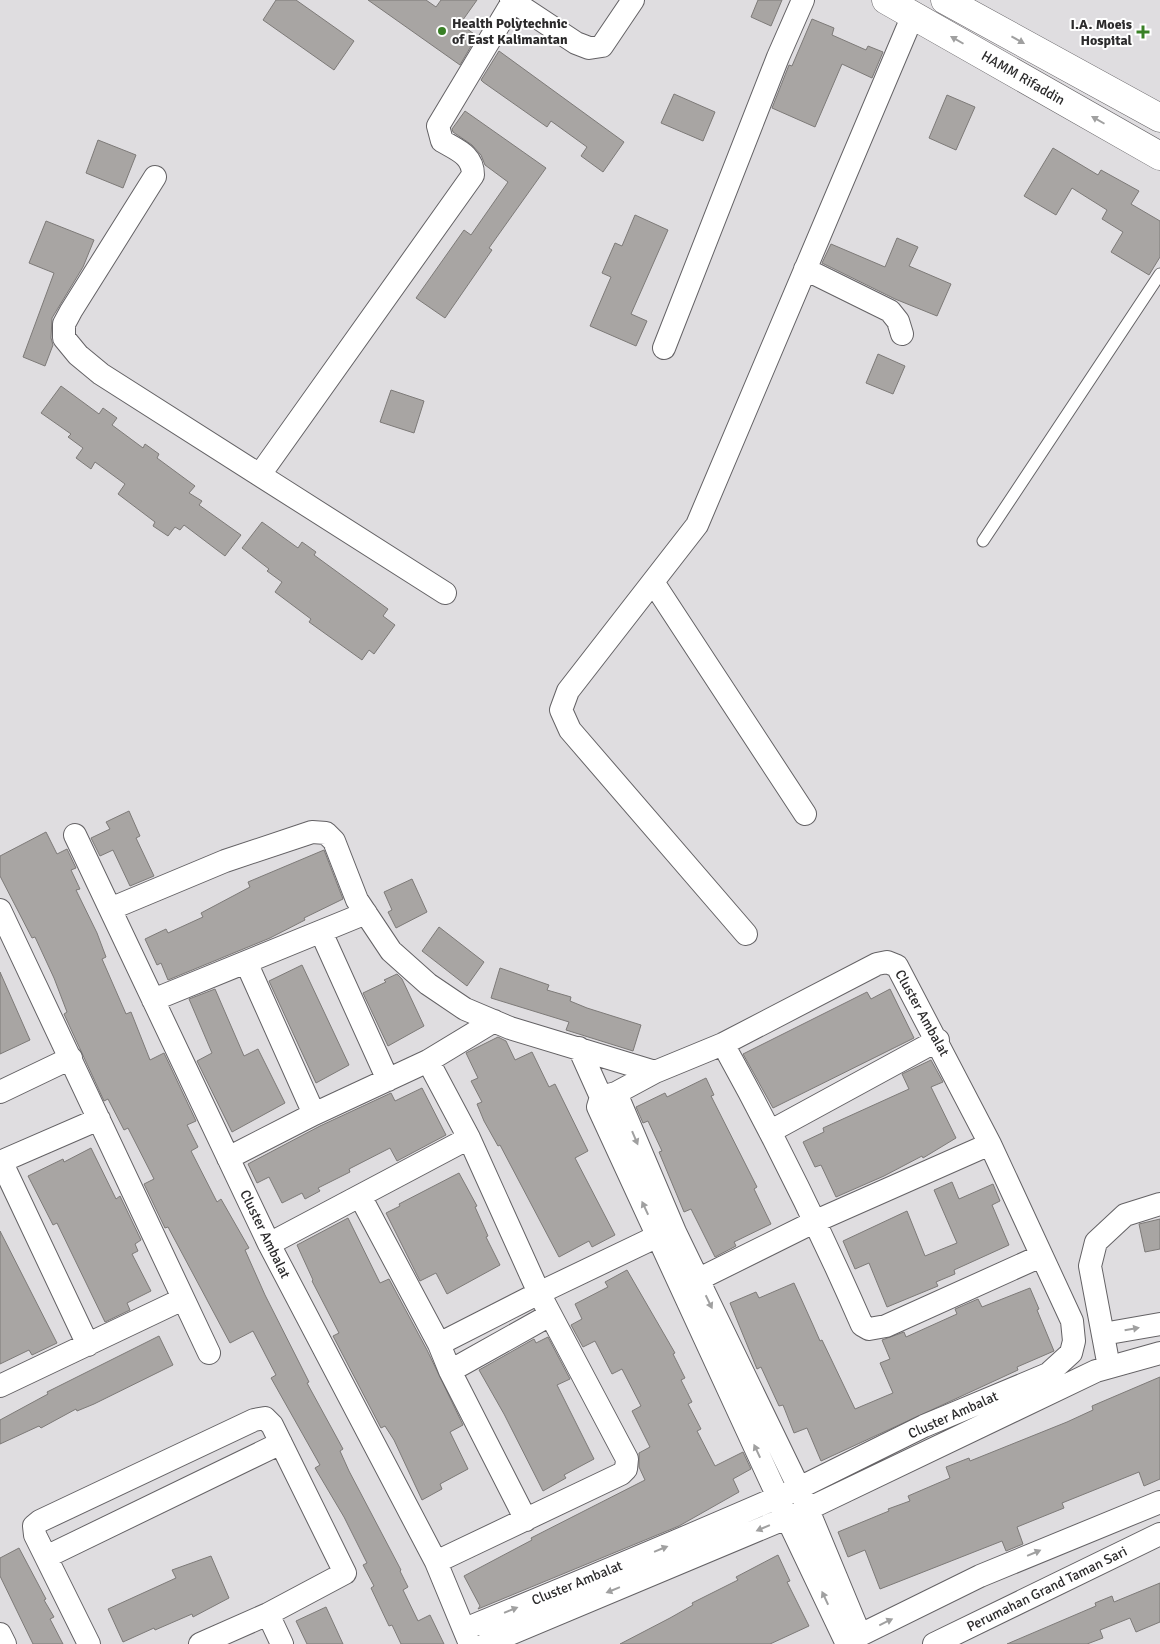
<svg xmlns="http://www.w3.org/2000/svg" width="1160" height="1644" font-family="Signika,sans-serif">
	<style>
		.building { fill: #a8a5a3; stroke: #7d7a78 }
		.lines { fill: none; stroke-linecap: round; stroke-linejoin: round }
		.service-casing { stroke: #646265; stroke-width: 13 }
		.minor-casing { stroke: #646265; stroke-width: 24 }
		.secondary-casing { stroke: #646265; stroke-width: 29 }
		.service { stroke: #fff; stroke-width: 11 }
		.minor { stroke: #fff; stroke-width: 22 }
		.secondary { stroke: #fff; stroke-width: 28 }
		.oneway { fill: #a0a0a0 }
		.poi-dot { fill: #398026; stroke: #fff; stroke-width: 2 }
		.labels { text-anchor: middle; dominant-baseline: central; stroke-width: 4; stroke-linejoin: round; paint-order: stroke }
		.poi-label { font-size: 14px; font-weight: bold; fill: #2c2b2c; stroke: #fff; text-anchor: start }
		.street-label { font-size: 14px; fill: #2c2b2c; stroke: #fff }
	</style>
	<rect width="100%" height="100%" fill="#dfdde0"/>
	<!-- building -->
	<path class="building" d="M 276,0 L 296,0 L 354,41 L 334,70 L 263,20 Z
		M 368,0 L 426,0 L 436,7 L 441,0 L 477,0 L 460,24 L 477,36 L 460,65 Z
		M 758,0 L 782,0 L 771,26 L 751,17 Z
		M 812,19 L 834,28 L 832,35 L 866,50 L 868,46 L 883,52 L 872,78 L 842,64 L 815,127 L 772,108 L 789,65 L 792,66 Z
		M 499,51 L 624,142 L 603,172 L 581,156 L 587,147 L 551,121 L 547,127 L 483,82 L 481,80 Z
		M 674,94 L 715,112 L 703,141 L 661,123 Z
		M 947,95 L 975,107 L 956,150 L 929,138 Z
		M 465,111 L 546,168 L 489,248 L 492,250 L 445,318 L 416,298 L 464,230 L 471,235 L 508,182 L 485,165 L 481,155 L 472,145 L 453,132 L 452,129 Z
		M 98,140 L 136,155 L 123,188 L 86,173 Z
		M 1053,148 L 1098,175 L 1101,170 L 1139,191 L 1131,204 L 1160,221 L 1160,257 L 1149,275 L 1111,252 L 1123,232 L 1102,219 L 1107,210 L 1072,188 L 1056,215 L 1024,196 Z
		M 635,215 L 668,230 L 631,314 L 647,321 L 636,346 L 590,326 L 611,277 L 602,273 L 615,243 L 622,246 Z
		M 46,221 L 94,240 L 83,267 L 52,318 L 51,338 L 53,345 L 45,366 L 23,357 L 54,273 L 29,263 Z
		M 897,238 L 918,247 L 909,266 L 951,284 L 937,316 L 895,299 L 822,263 L 831,244 L 885,267 Z
		M 878,354 L 905,366 L 893,394 L 866,383 Z
		M 61,386 L 99,414 L 103,408 L 117,418 L 112,425 L 143,448 L 145,444 L 159,454 L 157,458 L 195,486 L 189,493 L 202,501 L 199,505 L 241,535 L 225,556 L 184,525 L 180,530 L 175,527 L 168,536 L 153,526 L 155,522 L 118,494 L 125,484 L 95,462 L 91,469 L 76,458 L 83,448 L 68,437 L 71,434 L 41,413 Z
		M 391,390 L 424,401 L 414,433 L 380,422 Z
		M 262,522 L 298,548 L 302,542 L 316,552 L 314,555 L 388,609 L 383,616 L 395,625 L 374,654 L 369,650 L 362,660 L 309,622 L 311,619 L 275,592 L 282,582 L 267,571 L 269,569 L 242,548 Z
		M 129,811 L 140,836 L 136,838 L 154,876 L 130,886 L 113,850 L 100,856 L 91,838 L 110,829 L 106,822 Z
		M 46,832 L 57,854 L 67,849 L 76,868 L 71,870 L 80,889 L 76,890 L 97,933 L 106,957 L 102,959 L 126,1014 L 131,1012 L 150,1060 L 164,1053 L 196,1121 L 187,1125 L 198,1147 L 191,1151 L 217,1202 L 221,1199 L 249,1248 L 245,1250 L 265,1295 L 309,1382 L 307,1383 L 343,1449 L 340,1451 L 349,1471 L 401,1570 L 400,1571 L 408,1587 L 403,1590 L 418,1621 L 430,1615 L 444,1644 L 401,1644 L 392,1625 L 389,1626 L 371,1588 L 374,1586 L 363,1565 L 367,1563 L 344,1517 L 315,1468 L 320,1465 L 271,1378 L 276,1375 L 253,1331 L 230,1343 L 168,1227 L 165,1228 L 144,1184 L 154,1179 L 128,1128 L 124,1130 L 108,1099 L 104,1101 L 64,1014 L 67,1012 L 54,978 L 35,937 L 32,938 L 0,876 L 0,856 Z
		M 324,850 L 343,899 L 304,918 L 305,920 L 270,938 L 168,980 L 161,963 L 157,965 L 145,939 L 166,929 L 168,933 L 203,917 L 201,913 L 250,887 L 248,882 Z
		M 412,879 L 427,912 L 396,928 L 388,912 L 392,910 L 384,892 Z
		M 439,927 L 484,962 L 467,986 L 422,951 Z
		M 302,965 L 349,1065 L 316,1083 L 269,981 Z
		M 500,968 L 549,985 L 547,990 L 571,997 L 570,1001 L 587,1008 L 641,1025 L 633,1051 L 566,1030 L 569,1022 L 491,998 Z
		M 0,972 L 30,1040 L 0,1054 Z
		M 397,974 L 402,979 L 424,1026 L 388,1046 L 363,993 L 386,982 L 384,980 Z
		M 215,989 L 244,1056 L 258,1049 L 285,1103 L 232,1132 L 197,1061 L 212,1053 L 189,999 Z
		M 890,989 L 914,1038 L 773,1108 L 743,1054 L 867,992 L 871,999 Z
		M 498,1037 L 506,1041 L 515,1060 L 532,1052 L 549,1087 L 555,1084 L 588,1151 L 575,1158 L 615,1235 L 592,1247 L 589,1241 L 559,1257 L 500,1145 L 498,1146 L 484,1121 L 477,1104 L 482,1102 L 471,1081 L 478,1078 L 466,1053 Z
		M 931,1060 L 943,1082 L 931,1087 L 956,1138 L 923,1158 L 922,1156 L 884,1176 L 836,1197 L 821,1165 L 815,1167 L 803,1142 L 824,1132 L 823,1128 L 909,1089 L 902,1074 Z
		M 706,1078 L 714,1095 L 711,1096 L 757,1187 L 754,1189 L 771,1224 L 734,1242 L 736,1246 L 715,1257 L 691,1209 L 684,1212 L 659,1152 L 662,1151 L 648,1121 L 643,1123 L 636,1107 L 665,1093 L 667,1097 Z
		M 422,1088 L 446,1135 L 397,1161 L 390,1148 L 349,1169 L 350,1172 L 318,1188 L 320,1191 L 305,1199 L 302,1193 L 282,1203 L 269,1177 L 257,1183 L 248,1164 L 320,1126 L 391,1093 L 395,1101 Z
		M 91,1148 L 116,1199 L 120,1196 L 141,1240 L 135,1244 L 138,1251 L 132,1254 L 151,1291 L 127,1303 L 130,1310 L 105,1322 L 57,1223 L 53,1225 L 28,1176 L 63,1159 L 64,1162 Z
		M 459,1173 L 477,1206 L 475,1207 L 488,1236 L 486,1237 L 500,1265 L 447,1294 L 436,1273 L 420,1281 L 386,1213 L 400,1206 L 399,1204 Z
		M 952,1182 L 959,1199 L 993,1184 L 1000,1201 L 992,1205 L 1009,1245 L 954,1270 L 955,1274 L 936,1282 L 938,1286 L 887,1307 L 869,1263 L 855,1269 L 843,1241 L 907,1211 L 925,1256 L 957,1243 L 934,1190 Z
		M 348,1218 L 380,1283 L 389,1279 L 427,1350 L 463,1425 L 450,1432 L 468,1469 L 440,1484 L 442,1489 L 422,1500 L 394,1440 L 385,1426 L 381,1428 L 333,1336 L 339,1333 L 312,1281 L 313,1280 L 297,1245 Z
		M 1160,1219 L 1160,1249 L 1145,1252 L 1139,1224 Z
		M 0,1231 L 57,1343 L 32,1355 L 29,1350 L 0,1364 Z
		M 627,1270 L 675,1353 L 673,1354 L 685,1378 L 681,1380 L 692,1402 L 688,1404 L 701,1429 L 697,1431 L 715,1466 L 743,1452 L 751,1469 L 733,1479 L 739,1492 L 679,1526 L 478,1609 L 480,1606 L 464,1576 L 532,1540 L 531,1538 L 645,1480 L 639,1467 L 639,1453 L 650,1447 L 632,1411 L 641,1406 L 622,1369 L 612,1374 L 595,1341 L 583,1347 L 571,1325 L 582,1319 L 575,1304 L 608,1287 L 605,1282 Z
		M 794,1283 L 813,1325 L 820,1341 L 822,1340 L 855,1409 L 893,1393 L 880,1363 L 890,1359 L 882,1340 L 904,1332 L 906,1337 L 957,1314 L 955,1309 L 978,1299 L 982,1307 L 1030,1288 L 1039,1309 L 1037,1310 L 1054,1351 L 1017,1367 L 1018,1370 L 821,1461 L 807,1428 L 794,1433 L 783,1405 L 779,1406 L 761,1367 L 757,1369 L 730,1303 L 756,1292 L 759,1298 Z
		M 159,1336 L 173,1365 L 94,1404 L 77,1411 L 76,1409 L 41,1428 L 39,1426 L 0,1444 L 0,1420 L 48,1394 L 47,1392 Z
		M 548,1337 L 570,1379 L 557,1385 L 594,1459 L 564,1475 L 566,1478 L 543,1491 L 504,1414 L 479,1370 L 534,1339 L 536,1343 Z
		M 1160,1377 L 1160,1479 L 1144,1486 L 1139,1472 L 1062,1503 L 1064,1508 L 1017,1527 L 1023,1544 L 1006,1551 L 1002,1541 L 880,1589 L 865,1550 L 848,1557 L 838,1532 L 889,1511 L 888,1509 L 910,1501 L 908,1496 L 950,1478 L 946,1467 L 969,1458 L 970,1461 L 1067,1422 L 1093,1410 L 1092,1406 Z
		M 19,1548 L 46,1599 L 44,1600 L 54,1617 L 50,1619 L 63,1644 L 33,1644 L 0,1576 L 0,1558 Z
		M 778,1555 L 790,1581 L 787,1582 L 809,1626 L 770,1644 L 620,1644 L 670,1618 L 693,1605 L 692,1603 L 738,1580 L 736,1577 Z
		M 211,1556 L 229,1598 L 193,1617 L 192,1614 L 155,1630 L 154,1628 L 123,1642 L 108,1609 L 176,1578 L 172,1570 Z
		M 1160,1583 L 1160,1622 L 1136,1632 L 1130,1618 L 1100,1630 L 1103,1638 L 1087,1644 L 1007,1644 L 1096,1606 L 1095,1603 L 1112,1596 L 1114,1602 Z
		M 326,1607 L 343,1644 L 307,1644 L 296,1621 Z"/>
	<g class="lines">
		<!-- service casing -->
		<g class="service-casing">
			<path id="service" d="M 983,541 L 1160,274"/>
		</g>
		<!-- minor casing -->
		<g class="minor-casing">
			<path id="minor" d="M 511,0 L 576,43 L 589,48 L 602,46 L 633,0
				M 155,177 L 71,311 L 64,324 L 64,338 L 78,355 L 101,374 L 445,593
				M 805,269 L 890,311 L 898,321 L 902,334
				M 664,348 L 778,57 L 803,0
				M 261,473 L 473,175 C 473,155 457,150 442,141 L 438,126 L 513,1
				M 653,582 L 805,814
				M 75,835 L 269,1244 L 436,1562 L 470,1644
				M 110,909 L 225,861 L 312,832 L 326,833 L 334,841 L 357,900 L 391,951 L 428,984 L 465,1009 L 510,1028 L 655,1072
				M 0,910 L 209,1353
				M 321,932 L 388,1080
				M 746,934 L 570,730 L 561,710 L 568,691 L 697,525 L 913,15
				M 246,962 L 314,1114
				M 153,1000 L 366,913
				M 723,1044 C 774,1136 820,1229 862,1325 L 869,1329 L 886,1326 L 1041,1256
				M 579,1048 L 601,1097
				M 428,1061 L 469,1138 L 539,1293 L 627,1459 L 626,1469 L 621,1474 L 436,1562
				M 0,1092 L 71,1058
				M 616,1093 L 675,1232 L 799,1488 L 860,1635
				M 771,1131 L 938,1040
				M 228,1158 L 314,1114 L 428,1061 L 494,1021
				M 1,1161 L 88,1345
				M 0,1162 L 99,1119
				M 360,1196 L 439,1344 L 450,1371 L 526,1520
				M 269,1244 L 469,1138
				M 685,1286 L 816,1221 L 990,1144
				M 1103,1334 L 1160,1324
				M 439,1344 L 539,1293 L 658,1236
				M 1109,1367 L 1090,1266 L 1096,1242 L 1125,1215 L 1160,1204
				M 450,1371 L 550,1315
				M 0,1386 L 183,1299
				M 46,1557 L 281,1443
				M 268,1614 L 282,1644
				M 465,1629 C 577,1583 688,1537 799,1488 L 924,1426 L 1048,1374 L 1071,1353 L 1074,1341 L 1072,1321 L 990,1144 L 897,966 L 887,962 L 877,964 L 723,1044 L 655,1072 L 616,1093 L 601,1097 L 598,1107 L 778,1497 L 787,1518 L 846,1642
				M 0,1634 L 5,1644
				M 848,1641 L 980,1576 L 1160,1502
				M 89,1644 L 35,1535 L 34,1526 L 40,1521 L 254,1420 L 265,1418 L 272,1425 L 345,1573 L 268,1614 L 200,1644
				M 486,1644 L 808,1509 L 1096,1371 L 1160,1353
				M 934,1644 L 1160,1534"/>
		</g>
		<!-- secondary casing -->
		<g class="secondary-casing">
			<path id="secondary" d="M 886,0 L 1160,156
				M 945,0 L 1160,118"/>
		</g>
		<!-- service -->
		<use href="#service" class="service"/>
		<!-- minor -->
		<use href="#minor" class="minor"/>
		<!-- secondary -->
		<use href="#secondary" class="secondary"/>
	</g>
	<!-- one-way arrows -->
	<defs><path id="oneway-solid" d="M-6-.8H1V-3.2L6.5 0L1 3.2V.8H-6Z" transform="scale(1.25)"/></defs>
	<g class="oneway">
		<use href="#oneway-solid" transform="translate(957 40) rotate(-150)"/>
		<use href="#oneway-solid" transform="translate(1018 40) rotate(29)"/>
		<use href="#oneway-solid" transform="translate(1098 120) rotate(-150)"/>
		<use href="#oneway-solid" transform="translate(635 1138) rotate(67)"/>
		<use href="#oneway-solid" transform="translate(645 1208) rotate(-115)"/>
		<use href="#oneway-solid" transform="translate(709 1302) rotate(64)"/>
		<use href="#oneway-solid" transform="translate(1132 1329) rotate(-10)"/>
		<use href="#oneway-solid" transform="translate(757 1451) rotate(-115)"/>
		<use href="#oneway-solid" transform="translate(763 1528) rotate(157)"/>
		<use href="#oneway-solid" transform="translate(661 1549) rotate(-22)"/>
		<use href="#oneway-solid" transform="translate(1034 1553) rotate(-23)"/>
		<use href="#oneway-solid" transform="translate(613 1590) rotate(158)"/>
		<use href="#oneway-solid" transform="translate(825 1598) rotate(-115)"/>
		<use href="#oneway-solid" transform="translate(511 1610) rotate(-22)"/>
		<use href="#oneway-solid" transform="translate(886 1622) rotate(-26)"/>
	</g>
	<!-- markers -->
	<g class="poi-dot">
		<circle cx="442" cy="31" r="5"/>
		<path d="M1140.5 24.5h5v5h5v5h-5v5h-5v-5h-5v-5h5z"/>
	</g>
	<g class="labels">
		<!-- poi labels -->
		<g class="poi-label">
			<text x="452" y="23">Health Polytechnic<tspan x="452" dy="16">of East Kalimantan</tspan></text>
			<text x="1132" y="24" text-anchor="end">I.A. Moeis<tspan x="1132" dy="16">Hospital</tspan></text>
		</g>
		<!-- street labels -->
		<g class="street-label">
			<text transform="translate(1023 78) rotate(30)">HAMM Rifaddin</text>
			<text transform="translate(922 1013) rotate(61)">Cluster Ambalat</text>
			<text transform="translate(265 1234) rotate(64)">Cluster Ambalat</text>
			<text transform="translate(953 1415) rotate(-24)">Cluster Ambalat</text>
			<text transform="translate(577 1583) rotate(-22)">Cluster Ambalat</text>
			<text transform="translate(1047 1589) rotate(-26)">Perumahan Grand Taman Sari</text>
		</g>
	</g>
</svg>
